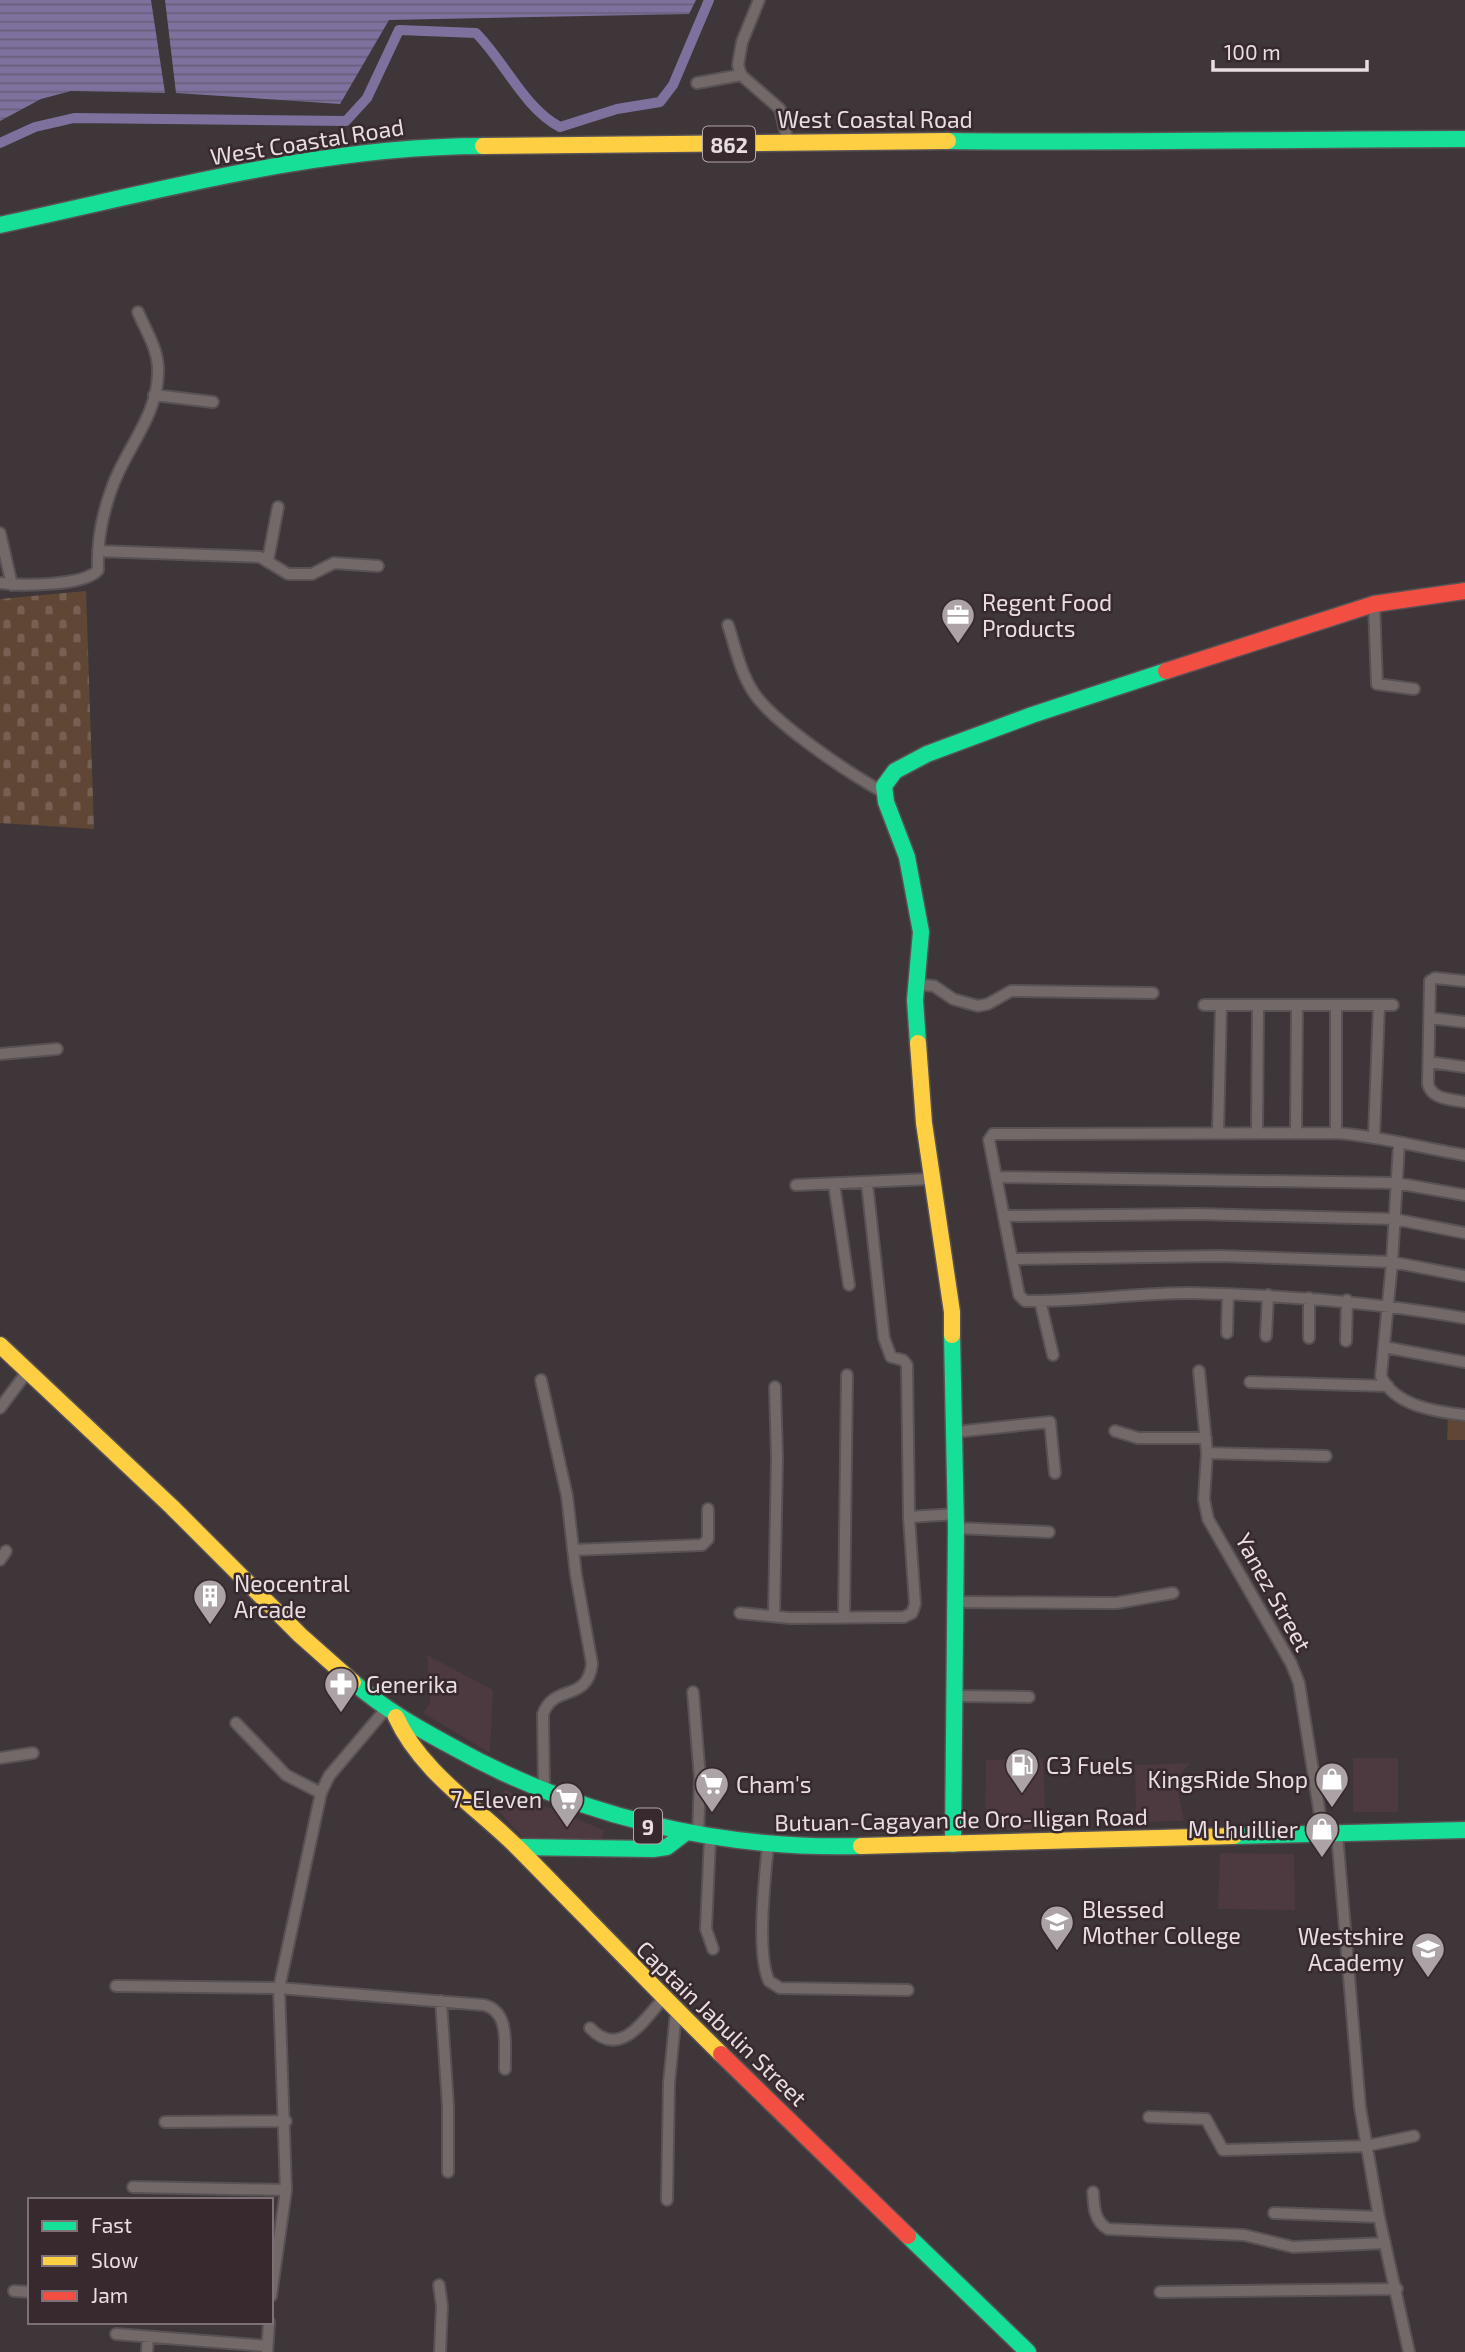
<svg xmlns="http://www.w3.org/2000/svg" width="1465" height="2352" font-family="'Exo 2',sans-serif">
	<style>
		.built { fill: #4d3940 }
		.grass { fill: #604635 }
		.cemetery { fill: url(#cemetery-stones) }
		.water { fill: url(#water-rules) }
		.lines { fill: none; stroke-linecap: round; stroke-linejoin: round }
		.canal { stroke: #7f719e; stroke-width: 10 }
		.street-casing { stroke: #585255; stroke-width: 14 }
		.fast-casing { stroke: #585255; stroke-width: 19 }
		.slow-casing { stroke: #585255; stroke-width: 19 }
		.jam-casing { stroke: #585255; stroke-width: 19 }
		.street { stroke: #736969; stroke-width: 10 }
		.fast { stroke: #16e098; stroke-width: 16 }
		.slow { stroke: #ffcf43; stroke-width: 16 }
		.jam { stroke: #f24e42; stroke-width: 16 }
		.labels { text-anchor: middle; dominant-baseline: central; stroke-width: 5; stroke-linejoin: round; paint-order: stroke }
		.shield { fill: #37292d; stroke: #b3a8ab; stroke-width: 2 }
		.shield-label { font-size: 21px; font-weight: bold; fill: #e8dee1 }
		.street-label { font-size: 23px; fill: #e8dee1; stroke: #37292d }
		.poi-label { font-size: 23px; fill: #e8dee1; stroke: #37292d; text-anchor: start }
	</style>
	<defs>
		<pattern id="cemetery-stones" width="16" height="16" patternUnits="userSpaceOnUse" patternTransform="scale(1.75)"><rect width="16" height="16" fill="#604635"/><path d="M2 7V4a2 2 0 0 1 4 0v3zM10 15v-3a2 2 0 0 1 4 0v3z" fill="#776052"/></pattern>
		<pattern id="water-rules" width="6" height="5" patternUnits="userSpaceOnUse" patternTransform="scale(1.75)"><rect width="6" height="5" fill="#7f719e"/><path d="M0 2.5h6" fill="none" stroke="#685f7a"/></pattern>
	</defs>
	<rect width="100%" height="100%" fill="#3e3639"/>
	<!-- built -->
	<path class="built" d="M 427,1655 L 493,1690 L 490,1753 L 423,1713 L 430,1703 Z
		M 1353,1758 L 1398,1758 L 1398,1812 L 1353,1812 Z
		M 1043,1759 L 1046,1829 L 985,1830 L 986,1760 Z
		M 1190,1763 L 1176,1780 L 1184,1821 L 1136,1822 L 1135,1765 Z
		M 505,1790 L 604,1830 L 601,1843 L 526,1841 L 493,1805 Z
		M 1220,1853 L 1294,1854 L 1295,1910 L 1218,1909 Z"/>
	<!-- grass -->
	<path class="grass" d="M 1448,1416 L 1465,1416 L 1465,1440 L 1447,1440 Z"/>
	<!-- cemetery -->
	<path class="cemetery" d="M 86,591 L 94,829 L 0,823 L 0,599 Z"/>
	<!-- water -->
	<path class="water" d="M 0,0 L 151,0 L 165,93 L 71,91 L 41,99 L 0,121 Z
		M 165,0 L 696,0 L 689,14 L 389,20 L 340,104 L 176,93 Z"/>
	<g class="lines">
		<!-- canal -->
		<path class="canal" d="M 0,143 L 35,127 L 74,118 L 346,121 L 367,98 L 399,30 L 476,33 C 505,62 524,108 560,127 L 617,109 L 660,102 L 673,85 L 709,0"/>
		<!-- street casing -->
		<g class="street-casing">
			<path id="street" d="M 759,0 L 742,42 L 738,65 L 741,75 L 780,109 L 788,142
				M 697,83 L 741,75
				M 154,395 L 213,402
				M 0,533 L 12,585
				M 98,551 L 260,557 L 288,574 L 312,574 L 334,563 L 378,566
				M 268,560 L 278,507
				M 0,583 C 21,586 85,586 98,570 C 97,542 103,511 113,485 C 128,445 160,413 158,367 C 157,347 145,329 138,312
				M 1374,604 L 1377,684 L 1414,689
				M 728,625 C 735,646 740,671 752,690 C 770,721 850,774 883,792
				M 1465,981 L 1435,978 L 1430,981 L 1428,1084 C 1432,1100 1451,1099 1465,1102
				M 915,984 L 934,986 L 953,999 L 978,1006 L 988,1004 L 1011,991 L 1153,993
				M 1204,1005 L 1393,1005
				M 1336,1006 L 1336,1133
				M 1430,1018 L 1465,1022
				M 0,1054 L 57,1049
				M 1429,1062 L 1465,1067
				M 1218,1132 L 1221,1006
				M 1257,1132 L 1258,1006
				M 1296,1133 L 1297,1007
				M 1374,1136 L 1379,1006
				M 1399,1144 L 1392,1262 L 1381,1376 C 1394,1406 1437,1412 1465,1415
				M 1465,1155 C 1421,1148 1380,1136 1336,1133 L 993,1134 L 989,1140 L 1019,1295 L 1025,1301 C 1080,1302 1135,1293 1190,1293 C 1283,1295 1373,1302 1465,1318
				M 996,1177 L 1396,1183 L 1465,1195
				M 834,1184 L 849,1285
				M 796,1185 L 930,1179
				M 1004,1216 L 1197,1214 L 1394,1219 L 1465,1233
				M 1013,1259 L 1219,1256 L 1392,1262 L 1465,1276
				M 1040,1301 L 1053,1355
				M 1227,1333 L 1228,1295
				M 1266,1336 L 1268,1295
				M 1309,1338 L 1309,1298
				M 1346,1341 L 1347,1300
				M 1384,1347 L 1465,1362
				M 1199,1371 L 1207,1453 L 1204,1499 L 1208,1519 L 1291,1663 L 1299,1683 L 1323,1834
				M 541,1380 L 567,1496 L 576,1575 L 592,1664 C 587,1703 554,1683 543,1714 L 544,1791
				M 1250,1382 L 1388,1386
				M 0,1408 L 27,1372
				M 1115,1431 L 1138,1438 L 1206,1438
				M 955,1432 L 1050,1422 L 1055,1473
				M 1207,1453 L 1326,1456
				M 909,1517 L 956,1514
				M 956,1528 L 1049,1532
				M 573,1550 L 702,1545 L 708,1539 L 708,1509
				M 0,1560 L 6,1551
				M 956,1602 L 1116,1603 L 1173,1593
				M 740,1613 L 790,1618 L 904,1617 L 912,1613 L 915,1604 L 909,1517 L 907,1365 L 903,1360 L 891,1357 L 884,1338 L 867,1183
				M 774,1616 L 777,1458 L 775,1387
				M 844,1617 L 847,1375
				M 693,1692 L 700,1778 L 698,1836
				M 955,1696 L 1029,1697
				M 236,1723 L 286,1775 L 321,1793
				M 0,1758 L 33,1753
				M 1337,1834 L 1360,2107 L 1379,2217 L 1409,2352
				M 710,1838 L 706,1929 L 713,1949
				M 768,1845 C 765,1876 756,1954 769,1981 L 780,1988 L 908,1990
				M 116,1986 L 279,1988 L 484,2005 C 511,2012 504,2046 505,2069
				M 441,2001 L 448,2105 L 448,2172
				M 590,2028 C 620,2059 642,2022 663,1999
				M 1149,2117 L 1206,2119 L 1223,2150 L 1366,2146 L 1414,2136
				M 165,2122 L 286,2121
				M 133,2187 L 286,2190
				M 1093,2192 C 1094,2207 1094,2221 1108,2229 L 1244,2235 L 1293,2247 L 1385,2243
				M 667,2200 L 669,2083 L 676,2012
				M 1274,2213 L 1379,2217
				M 439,2285 L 442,2306 L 440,2352
				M 14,2291 L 30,2292
				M 1160,2292 L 1397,2289
				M 271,2296 L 286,2190 L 279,1988 L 321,1793 L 329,1776 L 385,1710
				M 116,2334 L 267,2346
				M 147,2352 L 148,2337
				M 267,2352 L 269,2322"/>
		</g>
		<!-- fast casing -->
		<g class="fast-casing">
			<path id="fast" d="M 948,141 C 1120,143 1292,139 1465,139
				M 0,225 C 159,191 319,146 483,146
				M 918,1043 L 915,1000 L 921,932 L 907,857 L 886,802 L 884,786 L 895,771 L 927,754 L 1032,715 L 1166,671
				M 952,1335 L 956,1528 L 953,1844
				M 353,1682 C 386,1710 414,1726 451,1746 C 576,1816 718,1850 861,1846
				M 1234,1836 L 1465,1830
				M 517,1847 L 653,1849 L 667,1847 L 684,1834
				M 908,2236 L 1028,2352"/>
		</g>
		<!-- slow casing -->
		<g class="slow-casing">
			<path id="slow" d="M 483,146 L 948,141
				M 918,1043 L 924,1123 L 952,1312 L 952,1335
				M 0,1345 L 172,1507 L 300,1635 L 353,1682
				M 396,1717 C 421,1772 477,1807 519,1849 C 586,1917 652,1986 721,2054
				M 861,1846 L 1234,1836"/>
		</g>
		<!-- jam casing -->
		<g class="jam-casing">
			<path id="jam" d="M 1166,671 L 1374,604 L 1465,591
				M 721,2054 L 908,2236"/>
		</g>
		<!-- street -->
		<use href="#street" class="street"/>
		<!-- fast -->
		<use href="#fast" class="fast"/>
		<!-- slow -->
		<use href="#slow" class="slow"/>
		<!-- jam -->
		<use href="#jam" class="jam"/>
	</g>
	<!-- icons -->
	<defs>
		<g id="office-pin" transform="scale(1.75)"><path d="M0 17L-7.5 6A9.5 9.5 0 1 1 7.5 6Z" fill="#aca3a6" stroke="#37292d"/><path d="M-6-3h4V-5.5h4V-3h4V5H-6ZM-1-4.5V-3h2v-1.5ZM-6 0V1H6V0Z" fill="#fff"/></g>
		<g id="building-pin" transform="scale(1.75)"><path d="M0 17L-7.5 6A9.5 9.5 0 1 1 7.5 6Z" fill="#aca3a6" stroke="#37292d"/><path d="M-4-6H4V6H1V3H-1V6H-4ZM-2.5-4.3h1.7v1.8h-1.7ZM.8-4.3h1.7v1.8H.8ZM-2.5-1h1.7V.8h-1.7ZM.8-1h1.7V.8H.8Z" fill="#fff"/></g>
		<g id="pharmacy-pin" transform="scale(1.75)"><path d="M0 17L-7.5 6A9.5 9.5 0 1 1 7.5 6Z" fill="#aca3a6" stroke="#37292d"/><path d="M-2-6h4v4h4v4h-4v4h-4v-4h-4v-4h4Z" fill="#fff"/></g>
		<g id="fuel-pin" transform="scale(1.75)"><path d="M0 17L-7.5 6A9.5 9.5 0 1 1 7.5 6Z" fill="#aca3a6" stroke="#37292d"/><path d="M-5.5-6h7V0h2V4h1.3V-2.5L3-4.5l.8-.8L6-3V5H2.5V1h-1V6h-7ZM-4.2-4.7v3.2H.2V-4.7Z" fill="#fff"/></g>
		<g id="shop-pin" transform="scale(1.75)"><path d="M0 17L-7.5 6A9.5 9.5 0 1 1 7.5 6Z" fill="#aca3a6" stroke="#37292d"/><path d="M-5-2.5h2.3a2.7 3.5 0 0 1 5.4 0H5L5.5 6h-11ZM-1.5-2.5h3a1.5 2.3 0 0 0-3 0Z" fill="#fff"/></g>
		<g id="supermarket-pin" transform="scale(1.75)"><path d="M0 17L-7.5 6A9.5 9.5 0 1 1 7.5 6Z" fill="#aca3a6" stroke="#37292d"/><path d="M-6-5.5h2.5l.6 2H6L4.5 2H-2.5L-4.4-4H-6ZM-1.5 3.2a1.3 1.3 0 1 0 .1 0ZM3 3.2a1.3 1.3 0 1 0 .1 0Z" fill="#fff"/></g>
		<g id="university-pin" transform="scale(1.75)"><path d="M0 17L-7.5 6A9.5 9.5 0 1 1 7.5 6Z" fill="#aca3a6" stroke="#37292d"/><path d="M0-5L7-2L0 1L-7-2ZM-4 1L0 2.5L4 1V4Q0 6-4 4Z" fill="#fff"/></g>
		<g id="school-pin" transform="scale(1.75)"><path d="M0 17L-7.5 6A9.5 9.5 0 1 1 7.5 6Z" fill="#aca3a6" stroke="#37292d"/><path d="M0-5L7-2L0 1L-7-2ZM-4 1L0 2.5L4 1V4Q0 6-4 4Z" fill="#fff"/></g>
	</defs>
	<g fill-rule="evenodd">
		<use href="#office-pin" x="958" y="615"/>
		<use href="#building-pin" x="210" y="1596"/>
		<use href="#pharmacy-pin" x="341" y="1684"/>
		<use href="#fuel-pin" x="1022" y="1765"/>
		<use href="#shop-pin" x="1332" y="1779"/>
		<use href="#supermarket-pin" x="712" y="1784"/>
		<use href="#supermarket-pin" x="567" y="1799"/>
		<use href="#shop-pin" x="1322" y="1829"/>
		<use href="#university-pin" x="1057" y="1922"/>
		<use href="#school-pin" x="1428" y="1949"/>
	</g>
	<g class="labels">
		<!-- shield labels -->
		<g class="shield">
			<rect x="703" y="126.5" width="52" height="35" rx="5"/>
			<rect x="634" y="1808.5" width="28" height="35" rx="5"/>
		</g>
		<g class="shield-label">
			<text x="729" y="144">862</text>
			<text x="648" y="1826">9</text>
		</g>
		<!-- street labels -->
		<g class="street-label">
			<text x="875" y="119">West Coastal Road</text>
			<text transform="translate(307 141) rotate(-9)">West Coastal Road</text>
			<text transform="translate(1274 1592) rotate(61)">Yanez Street</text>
			<text transform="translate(961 1819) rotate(-1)">Butuan-Cagayan de Oro-Iligan Road</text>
			<text transform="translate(722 2023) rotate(44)">Captain Jabulin Street</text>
		</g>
		<!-- poi labels -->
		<g class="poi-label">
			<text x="982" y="602">Regent Food<tspan x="982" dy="26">Products</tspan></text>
			<text x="234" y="1583">Neocentral<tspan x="234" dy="26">Arcade</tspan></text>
			<text x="366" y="1684">Generika</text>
			<text x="1046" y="1765">C3 Fuels</text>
			<text x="1308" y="1779" text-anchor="end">KingsRide Shop</text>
			<text x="736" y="1784">Cham's</text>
			<text x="542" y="1799" text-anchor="end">7-Eleven</text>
			<text x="1298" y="1829" text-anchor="end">M Lhuillier</text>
			<text x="1082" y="1909">Blessed<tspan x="1082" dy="26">Mother College</tspan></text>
			<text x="1404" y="1936" text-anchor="end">Westshire<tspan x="1404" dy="26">Academy</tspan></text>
		</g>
	</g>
	<!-- legend -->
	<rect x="28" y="2198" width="245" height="126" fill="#37292d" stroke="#7e7175" stroke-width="2"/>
	<rect x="42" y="2221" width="35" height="10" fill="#16e098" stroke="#7e7175" stroke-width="2"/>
	<text x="91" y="2233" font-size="21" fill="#e8dee1">Fast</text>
	<rect x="42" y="2256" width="35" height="10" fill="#ffcf43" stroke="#7e7175" stroke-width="2"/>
	<text x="91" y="2268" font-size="21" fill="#e8dee1">Slow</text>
	<rect x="42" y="2291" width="35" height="10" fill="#f24e42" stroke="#7e7175" stroke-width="2"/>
	<text x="91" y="2303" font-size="21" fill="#e8dee1">Jam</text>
	<!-- scale -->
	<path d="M1213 60v10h154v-10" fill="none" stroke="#e8dee1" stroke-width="3.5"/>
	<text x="1224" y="60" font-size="21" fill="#e8dee1" stroke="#37292d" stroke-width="5" paint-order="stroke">100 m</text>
</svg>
